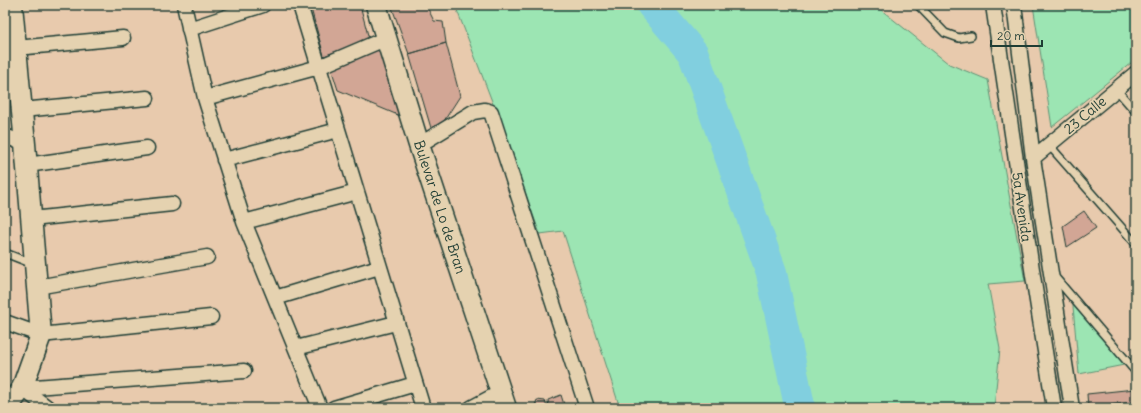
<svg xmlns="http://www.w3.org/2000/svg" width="1141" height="413" font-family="Delius,sans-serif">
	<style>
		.green { fill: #9ce5b3; stroke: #5e9174 }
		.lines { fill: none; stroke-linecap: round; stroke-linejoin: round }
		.river { stroke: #81cfdf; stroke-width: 31 }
		.building { fill: #d2a695; stroke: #1f3d34 }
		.lane-casing { stroke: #1f3d34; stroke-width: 10 }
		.street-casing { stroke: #1f3d34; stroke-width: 17 }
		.secondary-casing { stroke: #1f3d34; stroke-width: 23 }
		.lane { stroke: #e5d2b0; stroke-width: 7 }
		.street { stroke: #e5d2b0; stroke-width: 14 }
		.secondary { stroke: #e5d2b0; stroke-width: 20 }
		.labels { text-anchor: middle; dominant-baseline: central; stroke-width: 3.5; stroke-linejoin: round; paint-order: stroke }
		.street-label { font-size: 14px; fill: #1f3d34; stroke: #e5d2b0 }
	</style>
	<rect width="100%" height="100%" fill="#e8caad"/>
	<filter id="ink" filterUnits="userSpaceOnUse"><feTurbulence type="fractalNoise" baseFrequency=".025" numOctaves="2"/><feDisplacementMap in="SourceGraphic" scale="8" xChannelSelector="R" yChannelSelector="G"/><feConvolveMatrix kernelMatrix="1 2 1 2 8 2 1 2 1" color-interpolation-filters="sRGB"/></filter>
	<g filter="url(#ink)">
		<!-- green -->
		<path class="green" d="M 455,5 L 875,5 L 949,64 L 988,80 L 1025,281 L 988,284 L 1000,349 L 994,408 L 620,408 L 563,231 L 540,234 L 495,109 Z
			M 1033,5 L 1136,5 L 1136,59 L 1052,127 Z
			M 1072,295 L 1134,363 L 1079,374 Z"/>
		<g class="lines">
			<!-- river -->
			<path class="river" d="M 652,5 L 693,53 L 771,271 L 800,408"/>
		</g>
		<!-- building -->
		<path class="building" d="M 310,5 L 360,5 L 369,39 L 324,56 Z
			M 391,5 L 426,5 L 434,21 L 443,22 L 446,43 L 409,54 Z
			M 446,43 L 460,96 L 442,124 L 430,130 L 431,128 L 409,54 Z
			M 379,45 L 405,118 L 338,90 L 331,68 Z
			M 1084,211 L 1096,228 L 1067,247 L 1063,226 Z
			M 1135,389 L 1136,402 L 1088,407 L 1087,394 Z
			M 561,395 L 565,408 L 549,408 L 548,400 Z
			M 537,400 L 545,401 L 547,408 L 534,408 Z"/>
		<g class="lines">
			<!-- lane casing -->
			<g class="lane-casing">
				<path id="lane" d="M 918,5 L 945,33 L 959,38 L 971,36
					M 1116,89 L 1136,112
					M 1049,145 L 1136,244
					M 5,253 L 33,264
					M 1054,276 L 1136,372"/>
			</g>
			<!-- street casing -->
			<g class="street-casing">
				<path id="street" d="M 184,5 L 205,98 L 244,222 L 320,408
					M 300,5 L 423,408
					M 993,5 L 1033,276 L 1054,408
					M 1014,5 L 1033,158 L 1072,408
					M 189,29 L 263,5
					M 16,48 L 123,38
					M 205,98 L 319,67 L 387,38
					M 22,110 L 147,98
					M 5,136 L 25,144
					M 419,145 L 473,112 L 485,110 L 491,112 L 587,408
					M 1033,158 L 1136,73
					M 224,160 L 338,130
					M 27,165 L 147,148
					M 32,219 L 172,204
					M 244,222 L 357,192
					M 37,287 L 207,257
					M 275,298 L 379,267
					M 5,322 L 41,335 L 211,317
					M 296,348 L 396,323
					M 22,388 L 244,371
					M 22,388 L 48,408
					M 334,408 L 415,384
					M 471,408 L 501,392"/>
			</g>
			<!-- secondary casing -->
			<g class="secondary-casing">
				<path id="secondary" d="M 376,5 L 419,145 L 506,408
					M 7,408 L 22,388 L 41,335 L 25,144 L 12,5"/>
			</g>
			<!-- lane -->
			<use href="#lane" class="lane"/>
			<!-- street -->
			<use href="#street" class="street"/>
			<!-- secondary -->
			<use href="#secondary" class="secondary"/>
		</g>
	</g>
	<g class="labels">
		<!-- street labels -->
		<g class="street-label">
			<text transform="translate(1085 115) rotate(-40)">23 Calle</text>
			<text transform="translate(440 207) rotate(72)">Bulevar de Lo de Bran</text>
			<text transform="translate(1022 207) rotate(82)">5a Avenida</text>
		</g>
	</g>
	<!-- margin -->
	<rect width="1141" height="413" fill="none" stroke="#e5d2b0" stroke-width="20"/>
	<rect x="10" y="10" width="1121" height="393" fill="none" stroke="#1f3d34" stroke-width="1.5" filter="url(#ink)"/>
	<!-- scale -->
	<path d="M991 40v6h51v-6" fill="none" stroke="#1f3d34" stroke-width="2"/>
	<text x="997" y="40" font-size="12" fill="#1f3d34" stroke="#e5d2b0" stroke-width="3" paint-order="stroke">20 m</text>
</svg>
